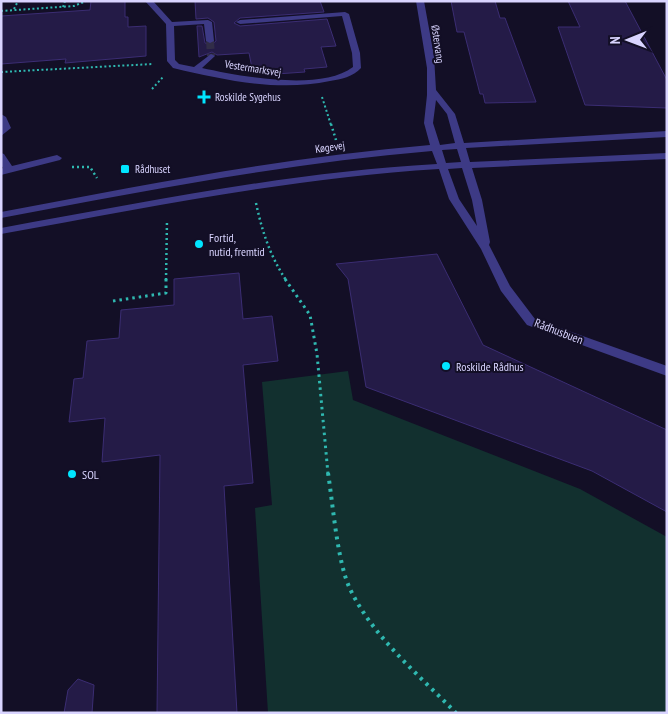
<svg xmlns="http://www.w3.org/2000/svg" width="668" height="714" font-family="'PT Sans Narrow',sans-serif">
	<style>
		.green { fill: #12302f }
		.building { fill: #241b47; stroke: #3b2d73 }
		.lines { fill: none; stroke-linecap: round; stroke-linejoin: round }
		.minor-tunnel { stroke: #312d47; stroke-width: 8; stroke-dasharray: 8 4.5; stroke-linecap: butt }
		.path-far3 { stroke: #2fb8b0; stroke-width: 2; stroke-dasharray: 2 2.5; stroke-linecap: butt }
		.path-far2 { stroke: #2fb8b0; stroke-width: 2.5; stroke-dasharray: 2 3; stroke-linecap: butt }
		.path-far1 { stroke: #2fb8b0; stroke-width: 3; stroke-dasharray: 2.5 4; stroke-linecap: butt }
		.path { stroke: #2fb8b0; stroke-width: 4; stroke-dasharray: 3 5; stroke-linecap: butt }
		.minor { fill: #3d3a85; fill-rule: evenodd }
		.poi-dot { fill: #00e5ff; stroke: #130f26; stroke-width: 2 }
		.labels { text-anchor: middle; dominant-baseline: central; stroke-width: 4; stroke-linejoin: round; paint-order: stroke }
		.far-street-label { font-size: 11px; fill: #d9d4ff; stroke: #130f26 }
		.far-poi-label { font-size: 11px; fill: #d9d4ff; stroke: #130f26; text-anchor: start }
		.poi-label { font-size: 12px; fill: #d9d4ff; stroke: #130f26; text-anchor: start }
		.street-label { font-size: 12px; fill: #d9d4ff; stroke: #130f26 }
	</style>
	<rect width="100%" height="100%" fill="#130f26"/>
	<!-- green -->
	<path class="green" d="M 348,371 L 353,400 L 580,489 L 667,537 L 667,713 L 268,713 L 255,508 L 272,505 L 262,382 Z"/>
	<!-- building -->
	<path class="building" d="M 91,1 L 125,1 L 125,17 L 128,17 L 128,27 L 146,26 L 146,56 L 65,63 L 66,59 L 1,64 L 1,16 L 90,10 Z
		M 195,1 L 320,1 L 324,12 L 240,18 L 234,23 L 240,26 L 327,19 L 336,46 L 321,47 L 327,67 L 304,69 L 305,72 L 276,74 L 276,71 L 253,73 L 249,53 L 217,55 L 212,52 L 199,57 L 197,26 L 202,26 L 205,43 L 211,45 L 216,41 L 214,22 L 208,18 L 196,19 Z
		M 451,1 L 495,1 L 500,18 L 505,18 L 536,102 L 485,103 L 483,94 L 480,94 L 464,32 L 457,32 Z
		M 568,1 L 625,1 L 667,80 L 667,108 L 585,105 L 558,27 L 580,27 Z
		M 437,254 L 483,345 L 667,430 L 667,512 L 592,471 L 366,387 L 348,279 L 336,264 Z
		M 239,273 L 243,319 L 272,316 L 278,361 L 243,365 L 253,483 L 224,486 L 237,713 L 157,713 L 160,455 L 102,462 L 105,418 L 69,422 L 74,379 L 83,378 L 87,341 L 119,338 L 121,310 L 174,305 L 174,279 Z
		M 78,679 L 94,685 L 92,713 L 64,713 L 68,690 Z"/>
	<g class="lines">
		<!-- minor-tunnel -->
		<path class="minor-tunnel" d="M 210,41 L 211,56"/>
		<!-- path-far3 -->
		<path class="path-far3" d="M 63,7 L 65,1
			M 14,9 L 18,1
			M 1,11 L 74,6 L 86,1
			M 1,72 L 153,64
			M 152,89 L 163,77
			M 322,97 L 331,125"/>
		<!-- path-far2 -->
		<path class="path-far2" d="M 331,124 L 336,140
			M 72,167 L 90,167 L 97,178
			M 256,203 C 262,231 270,256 286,280
			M 166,280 L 167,220"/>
		<!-- path-far1 -->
		<path class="path-far1" d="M 285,279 L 310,315 L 317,354 L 328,474
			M 113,301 L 166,293 L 166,279"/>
		<!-- path -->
		<path class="path" d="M 328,473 C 333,504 337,561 350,589 C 373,637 419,675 456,713"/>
		<!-- minor -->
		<path class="minor" d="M 145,1 L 153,1 L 172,22 L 208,20 L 212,22 L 214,41 L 210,43 L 206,41 L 204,24 L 174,26 L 175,60 L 179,64 L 194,67 L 211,54 L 215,56 L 202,68 C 239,76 320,92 353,67 L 352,53 L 342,16 L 240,24 L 236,22 L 240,20 L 345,12 L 349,14 L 360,53 L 361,68 C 353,77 341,79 330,81 C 278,92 224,80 173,68 L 167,61 L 166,24 Z
			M 416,1 L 424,1 L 434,56 L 436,90 L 455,114 L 464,143 L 667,131 L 667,137 L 466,148 L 470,162 L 667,153 L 667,159 L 472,168 L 482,200 L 490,242 L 489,245 L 510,286 L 535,319 L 667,366 L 667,376 L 527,325 L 501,291 L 481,249 L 449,199 L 439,169 C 291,178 146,208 1,234 L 1,228 C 146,202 290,172 437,164 L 432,151 C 287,163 144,191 1,218 L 1,212 C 144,185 286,157 430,145 L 424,123 L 427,95 L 427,68 ZM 436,100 L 447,114 L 455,143 L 440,145 L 433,123 ZM 457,149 L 461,162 L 446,163 L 442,150 ZM 462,168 L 472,200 L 477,226 L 459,199 L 448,169 Z
			M 1,114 L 6,117 L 11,128 L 1,136 Z
			M 1,153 L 4,154 L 12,166 L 57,155 L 62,158 L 60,160 L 1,175 L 1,169 L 3,168 L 1,165 Z"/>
	</g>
	<!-- markers -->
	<g class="poi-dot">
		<path d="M201.5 89.5h5v5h5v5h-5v5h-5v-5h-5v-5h5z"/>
		<rect x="120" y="164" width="10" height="10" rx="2.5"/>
		<circle cx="199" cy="244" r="5"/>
		<circle cx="446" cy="366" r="5"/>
		<circle cx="72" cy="474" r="5"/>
	</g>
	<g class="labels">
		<!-- far-street labels -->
		<g class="far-street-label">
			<text transform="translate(438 44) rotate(82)">Østervang</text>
			<text transform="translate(253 68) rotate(9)">Vestermarksvej</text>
			<text transform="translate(330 147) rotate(-8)">Køgevej</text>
		</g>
		<!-- far-poi labels -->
		<g class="far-poi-label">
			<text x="215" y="97">Roskilde Sygehus</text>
			<text x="135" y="169">Rådhuset</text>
		</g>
		<!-- poi labels -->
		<g class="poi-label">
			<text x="209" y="237">Fortid,<tspan x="209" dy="14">nutid, fremtid</tspan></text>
			<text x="456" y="366">Roskilde Rådhus</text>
			<text x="82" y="474">SOL</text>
		</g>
		<!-- street labels -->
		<g class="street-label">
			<text transform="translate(559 331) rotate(21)">Rådhusbuen</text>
		</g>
	</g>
	<!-- border -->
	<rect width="668" height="714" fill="none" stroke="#d9d4ff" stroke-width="5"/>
	<!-- north arrow -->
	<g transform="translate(628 40) rotate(269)" stroke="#130f26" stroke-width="4" paint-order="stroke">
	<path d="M0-4L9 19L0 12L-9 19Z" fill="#d9d4ff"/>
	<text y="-8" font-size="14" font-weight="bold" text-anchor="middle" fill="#d9d4ff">N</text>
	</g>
</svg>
